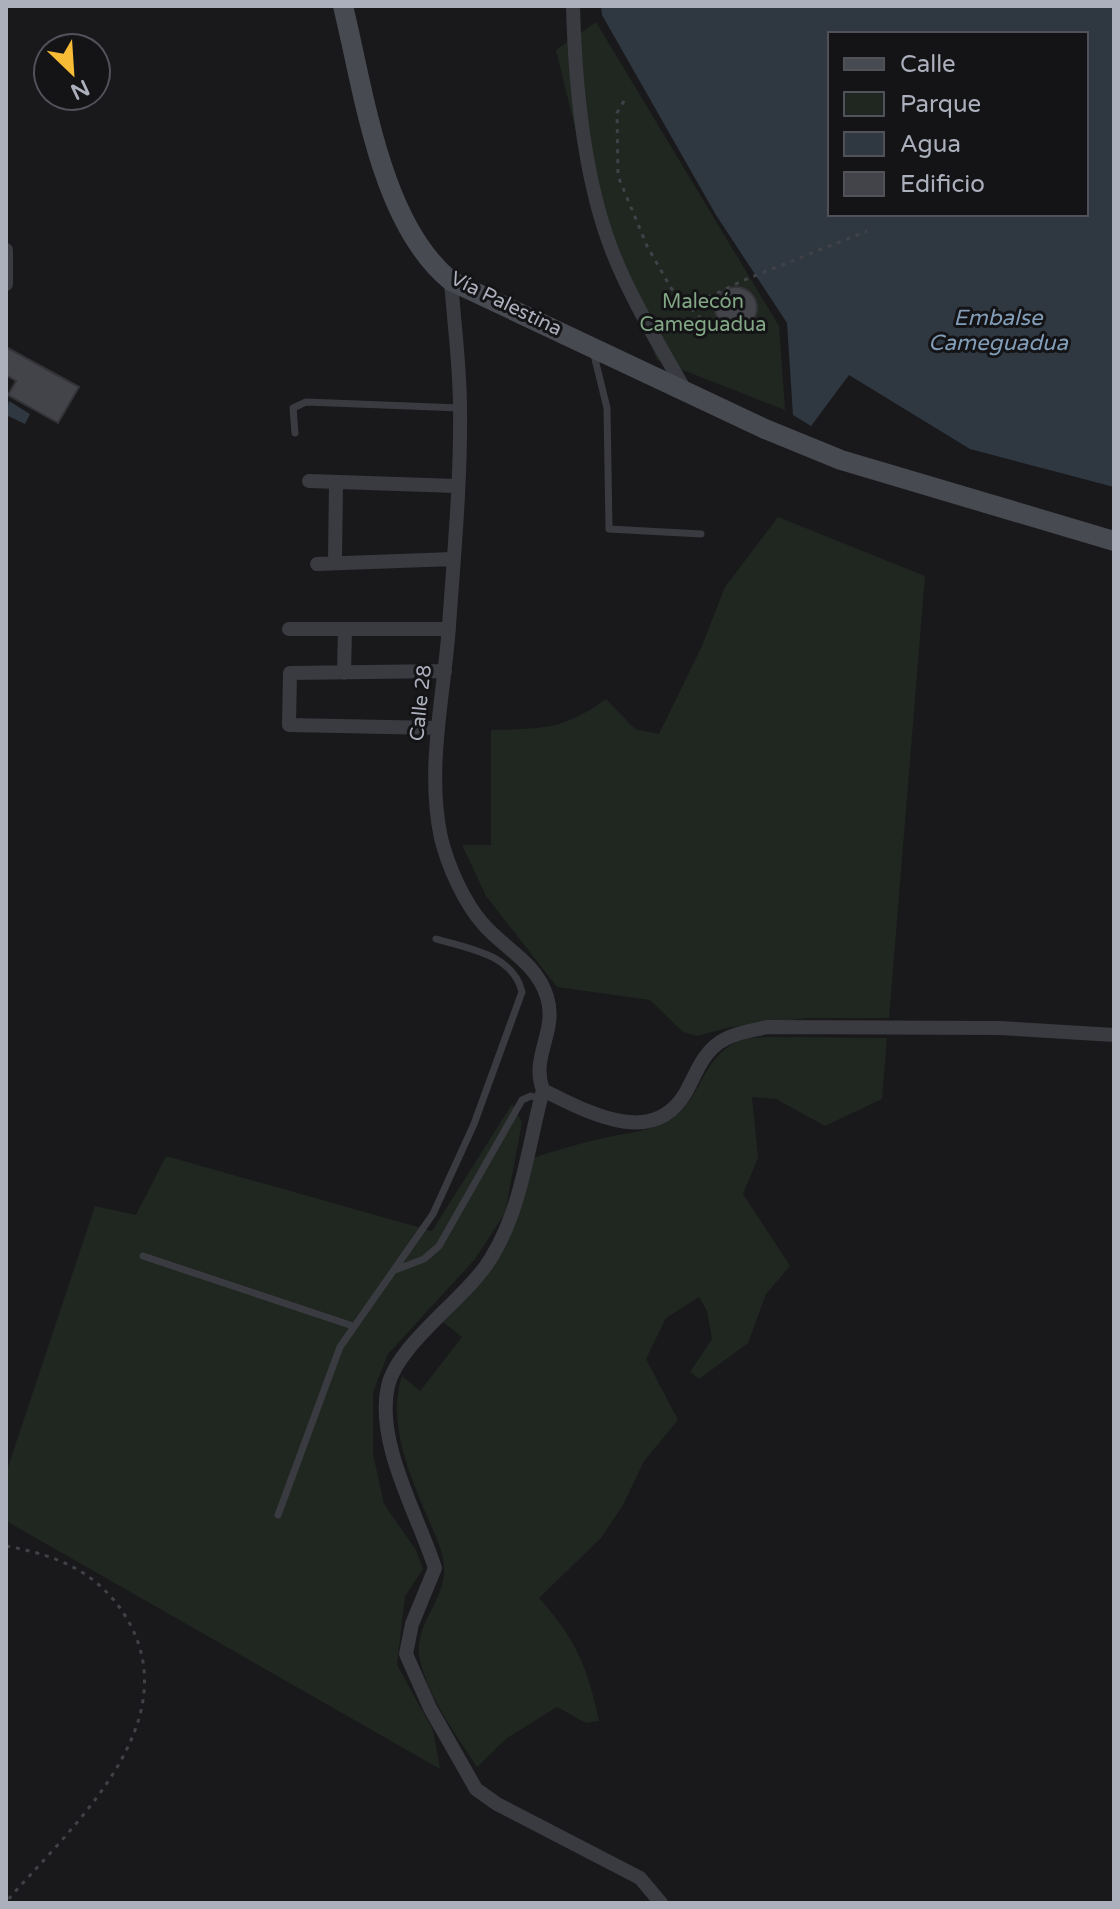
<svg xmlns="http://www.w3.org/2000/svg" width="1120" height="1909" font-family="'Varela Round',sans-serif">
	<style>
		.green { fill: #1f2720 }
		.water { fill: #2f3841; fill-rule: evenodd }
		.building { fill: #434449; stroke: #333338; stroke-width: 2 }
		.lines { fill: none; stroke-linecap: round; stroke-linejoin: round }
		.path { stroke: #404248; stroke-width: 3; stroke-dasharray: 4 6; stroke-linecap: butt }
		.lane { stroke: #3a3b41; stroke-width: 7 }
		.street { stroke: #3a3b41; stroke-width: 14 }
		.secondary { stroke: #484a51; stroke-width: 20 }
		.labels { text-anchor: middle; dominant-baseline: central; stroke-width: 6; stroke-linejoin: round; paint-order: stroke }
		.park-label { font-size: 20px; fill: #82a785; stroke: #141417 }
		.street-label { font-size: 20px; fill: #acb0bc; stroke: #141417 }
		.water-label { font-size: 22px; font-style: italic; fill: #829db7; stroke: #141417 }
	</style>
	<rect width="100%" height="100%" fill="#19191c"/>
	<!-- green -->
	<path class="green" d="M 596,22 L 779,326 L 785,410 L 657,360 L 591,193 L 556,50 Z
		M 778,517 L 925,576 L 889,1018 L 808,1018 L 731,1027 L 697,1036 L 683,1032 L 650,1000 L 557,987 L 486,896 L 462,845 L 491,845 L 491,730 C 544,728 561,731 606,699 L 635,729 L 659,734 L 701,648 L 725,587 Z
		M 793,1037 L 887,1038 L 882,1099 L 825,1126 L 776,1099 L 752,1097 L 758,1158 L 743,1194 L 790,1266 L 766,1294 L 748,1343 L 699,1379 L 690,1372 L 712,1339 L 707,1311 L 699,1297 L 666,1318 L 646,1359 L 678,1420 L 644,1461 L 623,1505 L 601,1538 L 539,1598 C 576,1639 588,1668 599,1721 L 586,1723 L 557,1707 L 507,1738 L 477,1767 C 455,1733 429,1699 420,1660 C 412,1626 446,1600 444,1568 C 443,1548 434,1533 427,1516 C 409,1474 387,1421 402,1376 L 420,1391 L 462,1337 L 443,1322 C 498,1267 516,1235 532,1158 C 558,1150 583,1142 609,1137 C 630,1132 648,1132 667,1121 C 702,1103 700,1057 739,1041 C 754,1035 777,1038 793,1037 Z
		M 512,1104 L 522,1122 L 505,1213 L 475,1259 L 388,1354 L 373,1392 L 373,1454 L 384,1504 L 416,1550 L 423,1569 L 405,1596 L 397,1665 L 433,1730 L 440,1769 L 6,1521 L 6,1473 L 95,1206 L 136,1215 L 166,1156 L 432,1231 Z"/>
	<!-- water -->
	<path class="water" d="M 601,6 L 1114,6 L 1114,487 L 970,449 L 849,375 L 811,426 L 793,415 L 787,323 L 716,215 L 602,15 ZM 830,34 L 1086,34 L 1086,214 L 830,214 Z
		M 9,401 L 30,414 L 25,424 L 6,415 Z"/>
	<!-- building -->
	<path class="building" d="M715 308a21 21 0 1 1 42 0a21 21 0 1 1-42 0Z
		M 6,347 L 79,387 L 58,423 L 8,395 L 16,381 L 6,375 Z"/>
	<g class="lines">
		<!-- path -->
		<path class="path" d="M 624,101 L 617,113 L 618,176 L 647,246 L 671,288 L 716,334
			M 690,306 L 742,281 L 867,231
			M 6,1546 C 57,1555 98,1572 126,1617 C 191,1724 69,1829 6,1902"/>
		<!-- lane -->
		<path class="lane" d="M 594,355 L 607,408 L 609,529 L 701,534
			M 295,433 L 293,408 L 306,402 L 460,408
			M 143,1256 L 353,1326
			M 395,1270 L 424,1259 L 439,1246 L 522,1100 L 531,1096 L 541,1099
			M 278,1515 L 340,1347 L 433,1214 L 474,1124 L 522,992 C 514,955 468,948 436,939"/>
		<!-- street -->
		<path class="street" d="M 573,6 C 575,82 584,177 611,248 C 630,298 659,344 685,390
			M 6,250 L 6,284
			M 451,281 C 454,323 460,366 460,408 C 461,480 454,554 449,626 C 444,696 426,768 441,838 C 448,866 464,903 484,925 C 505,949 537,963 547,997 C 558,1031 530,1057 543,1090
			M 309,481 L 456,486
			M 335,561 L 336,482
			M 317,564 L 453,559
			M 289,629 L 449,629
			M 344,673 L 345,630
			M 437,728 L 289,725 L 290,673 L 445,671
			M 543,1090 C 528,1146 522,1208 491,1258 C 468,1297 398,1343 388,1386 C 375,1442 418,1515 435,1568 L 412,1624 L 406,1654 L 430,1708 L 476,1789 L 497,1804 L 640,1878 L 661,1903
			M 543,1090 C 586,1111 653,1150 686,1092 C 696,1074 702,1054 720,1042 C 734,1033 751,1031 767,1027 L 1000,1028 L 1114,1035"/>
		<!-- secondary -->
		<path class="secondary" d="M 343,6 C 364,91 380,223 451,281 L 765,429 L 841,460 L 1114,541"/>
	</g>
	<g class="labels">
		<!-- park labels -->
		<g class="park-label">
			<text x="703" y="302">Malecón<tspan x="703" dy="23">Cameguadua</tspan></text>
		</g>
		<!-- street labels -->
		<g class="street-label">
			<text transform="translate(506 304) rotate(26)">Vía Palestina</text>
			<text transform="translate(421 703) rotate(-84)">Calle 28</text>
		</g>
		<!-- water labels -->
		<g class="water-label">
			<text x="998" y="318">Embalse<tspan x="998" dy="25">Cameguadua</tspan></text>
		</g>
	</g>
	<!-- border -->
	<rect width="1120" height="1909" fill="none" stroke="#acb0bc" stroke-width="16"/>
	<!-- legend -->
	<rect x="828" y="32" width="260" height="184" fill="#141417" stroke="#515259" stroke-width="2"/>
	<rect x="844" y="58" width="40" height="12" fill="#484a51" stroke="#515259" stroke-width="2"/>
	<text x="900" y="72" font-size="24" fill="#acb0bc">Calle</text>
	<rect x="844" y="92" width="40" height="24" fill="#1f2720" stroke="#515259" stroke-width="2"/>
	<text x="900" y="112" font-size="24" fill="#acb0bc">Parque</text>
	<rect x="844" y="132" width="40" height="24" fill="#2f3841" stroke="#515259" stroke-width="2"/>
	<text x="900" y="152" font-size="24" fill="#acb0bc">Agua</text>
	<rect x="844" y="172" width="40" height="24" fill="#434449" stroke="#515259" stroke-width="2"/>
	<text x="900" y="192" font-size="24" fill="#acb0bc">Edificio</text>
	<!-- north arrow -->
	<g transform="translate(72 72) rotate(155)"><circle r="38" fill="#141417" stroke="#515259" stroke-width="2"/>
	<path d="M0-6L14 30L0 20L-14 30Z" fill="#f7bb36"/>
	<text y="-12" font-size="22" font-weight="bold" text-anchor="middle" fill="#acb0bc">N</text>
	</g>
</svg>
